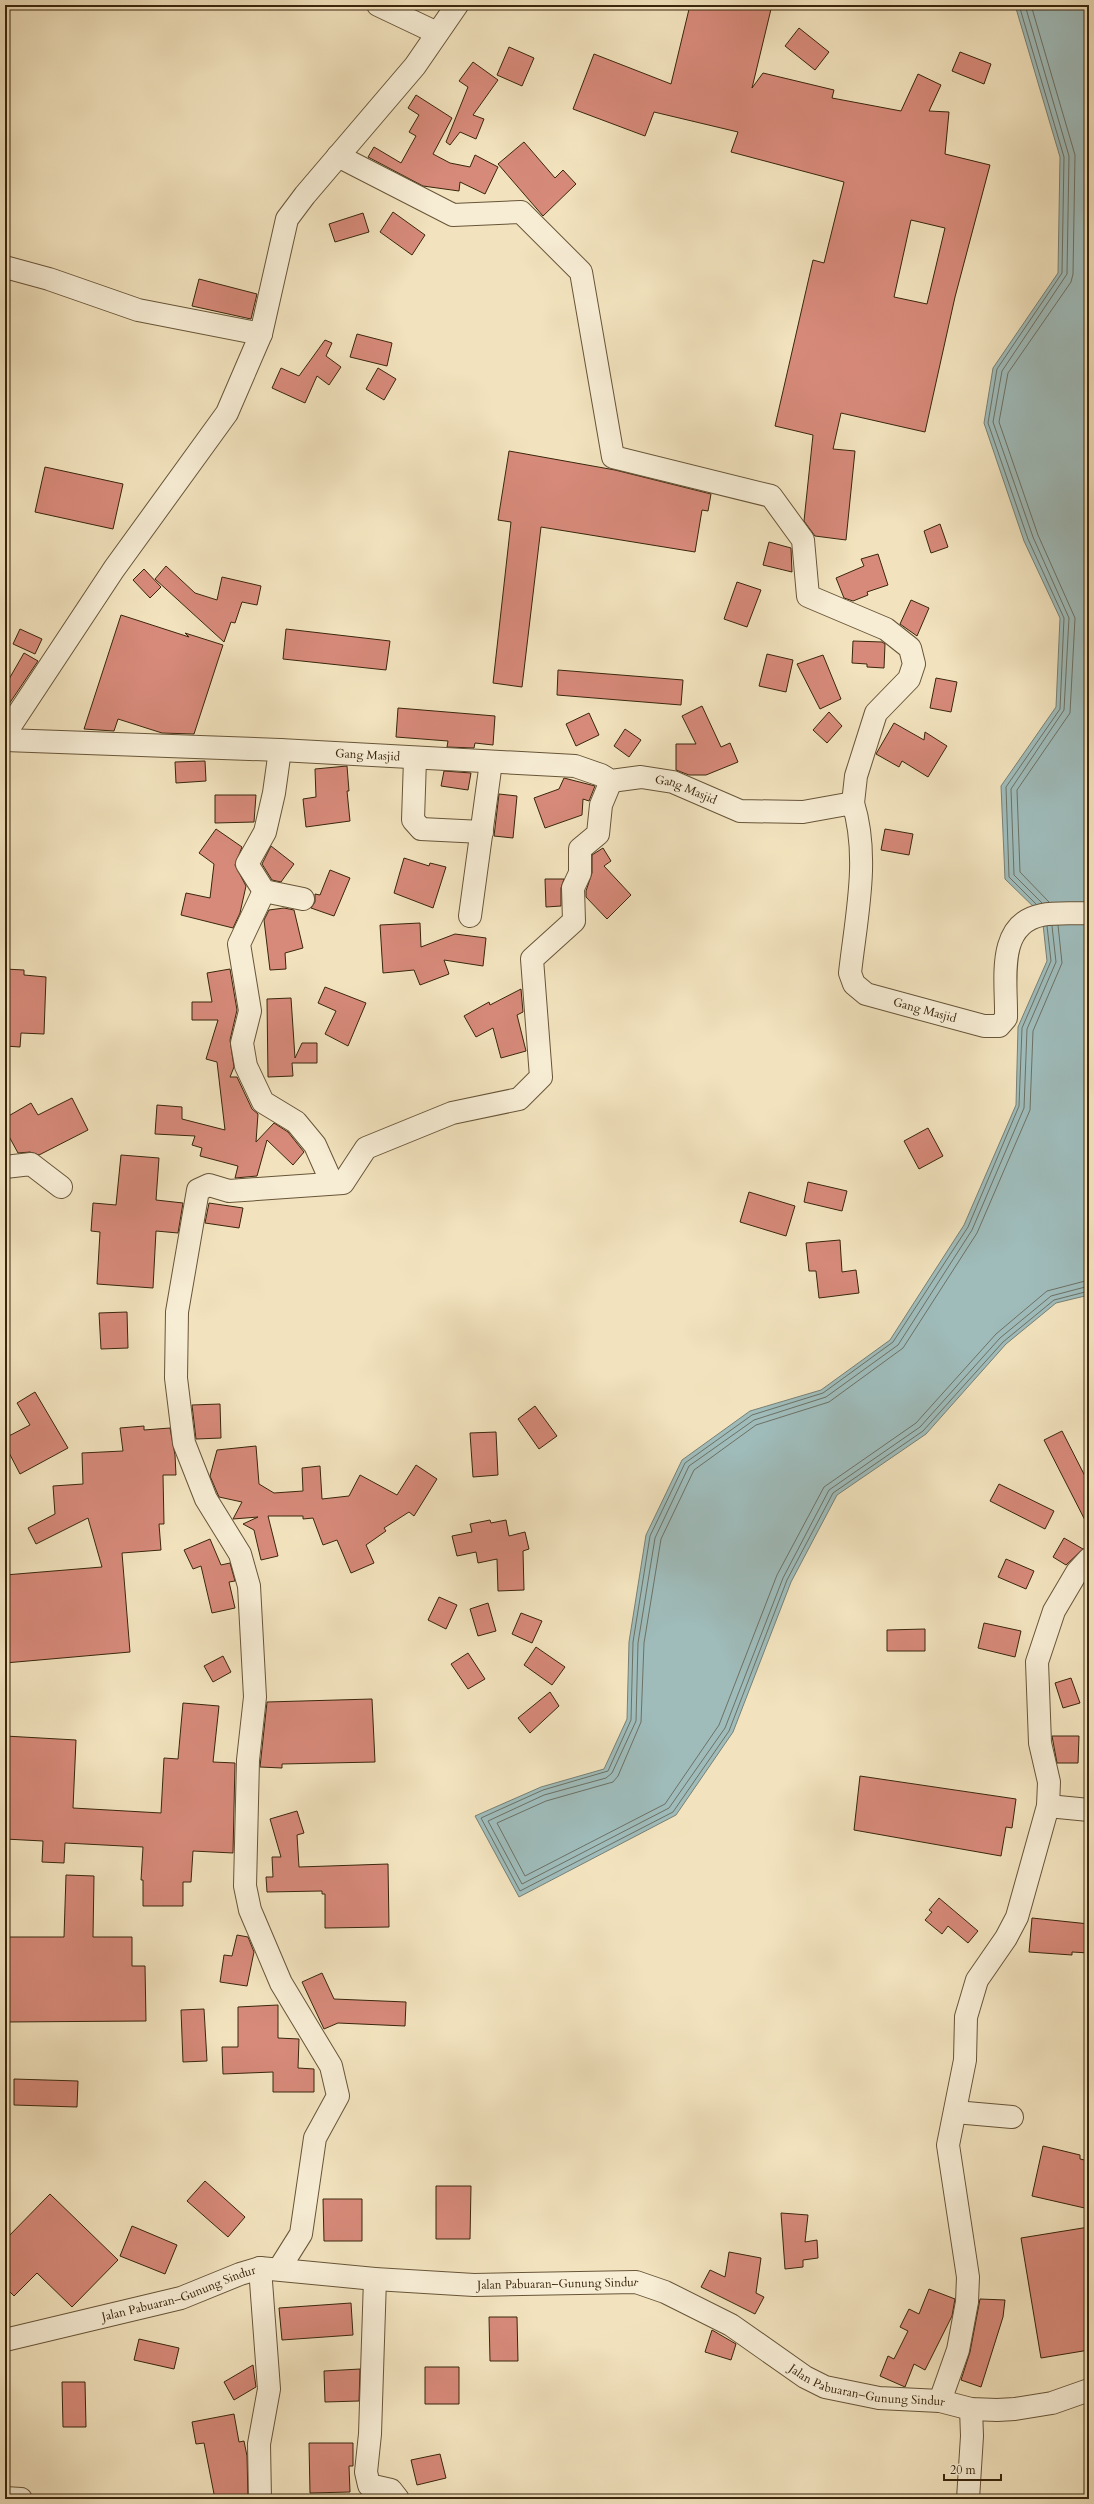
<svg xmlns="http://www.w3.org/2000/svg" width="1094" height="2504" font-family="Cardo,serif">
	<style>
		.water { fill: #9fbcbb; stroke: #778075 }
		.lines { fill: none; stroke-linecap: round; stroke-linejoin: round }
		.shore { stroke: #6c7164; stroke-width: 1 }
		.building { fill: #d78a7a; stroke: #3a260c; fill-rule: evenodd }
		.minor-casing { stroke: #685538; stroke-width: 24 }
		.minor { stroke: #f7edd5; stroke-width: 22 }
		.labels { text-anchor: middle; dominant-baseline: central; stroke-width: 3; stroke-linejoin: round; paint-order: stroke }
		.street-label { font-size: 12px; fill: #3a260c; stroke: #f7edd5 }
	</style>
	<rect width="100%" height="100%" fill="#f2e3be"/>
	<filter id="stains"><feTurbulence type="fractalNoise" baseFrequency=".005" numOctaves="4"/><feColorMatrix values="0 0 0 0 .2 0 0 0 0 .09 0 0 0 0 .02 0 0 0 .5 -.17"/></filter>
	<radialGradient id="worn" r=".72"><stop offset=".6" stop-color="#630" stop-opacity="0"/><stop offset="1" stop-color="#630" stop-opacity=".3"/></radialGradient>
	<!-- water -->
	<path class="water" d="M 1015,5 L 1089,5 L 1089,1295 L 1056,1303 L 1006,1344 L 926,1434 L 837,1495 L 791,1582 L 733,1732 L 676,1815 L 519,1897 L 475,1816 L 541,1787 L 604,1769 L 627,1719 L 629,1642 L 646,1535 L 682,1460 L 750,1411 L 821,1390 L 890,1340 L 964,1225 L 1016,1105 L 1018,1027 L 1047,961 L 1042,915 L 1005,879 L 1001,786 L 1056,707 L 1060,618 L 1024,541 L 984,423 L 993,368 L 1058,273 L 1060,157 Z"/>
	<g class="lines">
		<!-- shore -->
		<path class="shore" d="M 1019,5 L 1064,157 L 1062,273 L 997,369 L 988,423 L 1028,539 L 1064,618 L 1060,709 L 1006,787 L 1009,877 L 1036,904
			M 1025,5 L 1069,156 L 1067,274 L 1002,371 L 993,422 L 1033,537 L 1069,618 L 1064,710 L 1011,789 L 1014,875 L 1042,903
			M 1031,5 L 1075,155 L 1073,274 L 1071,282 L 1008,373 L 999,422 L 1038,535 L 1075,618 L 1070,713 L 1017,790 L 1020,872 L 1049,902
			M 1058,925 L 1062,963 L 1033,1031 L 1030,1110 L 977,1233 L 903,1348 L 829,1402 L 756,1425 L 694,1470 L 661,1539 L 644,1643 L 641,1722 L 618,1776 L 613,1782 L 546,1801 L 497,1823 L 525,1876 L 665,1804 L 719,1725 L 777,1575 L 824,1487 L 916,1423 L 996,1334 L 1047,1291 L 1089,1280
			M 1047,926 L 1051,961 L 1022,1028 L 1019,1106 L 968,1227 L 893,1342 L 823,1393 L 752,1415 L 685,1463 L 650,1536 L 633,1642 L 631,1720 L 608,1771 L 543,1790 L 481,1818 L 520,1891 L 673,1812 L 729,1731 L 787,1580 L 833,1493 L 923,1431 L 1003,1342 L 1054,1300 L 1089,1291
			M 1052,926 L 1056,962 L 1027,1029 L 1024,1108 L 972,1230 L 898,1345 L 826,1397 L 754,1420 L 689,1466 L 655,1538 L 638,1643 L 636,1721 L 612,1773 L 606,1778 L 544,1795 L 488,1821 L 522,1884 L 669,1808 L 725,1728 L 783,1578 L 829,1490 L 920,1427 L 1000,1338 L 1051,1296 L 1089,1286"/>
	</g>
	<!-- building -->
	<path class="building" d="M 690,5 L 772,5 L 752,88 L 763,73 L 834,90 L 832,98 L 901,111 L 918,74 L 941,85 L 929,111 L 949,112 L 945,154 L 990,165 L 955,297 L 925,432 L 841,413 L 833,449 L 855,451 L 846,540 L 815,536 L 804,521 L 813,435 L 775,426 L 813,260 L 824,263 L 844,182 L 731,152 L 738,132 L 654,112 L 645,136 L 573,109 L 594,54 L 671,84 ZM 911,220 L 945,228 L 927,304 L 894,297 Z
		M 799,28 L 829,52 L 815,70 L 785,46 Z
		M 509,47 L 534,58 L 522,86 L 497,75 Z
		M 960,52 L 991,64 L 984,84 L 952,71 Z
		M 473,62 L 498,80 L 473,115 L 484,119 L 476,139 L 460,132 L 450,145 L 446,142 L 468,87 L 459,81 Z
		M 416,95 L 452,118 L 433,154 L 450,163 L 470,167 L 475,155 L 498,167 L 485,194 L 460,182 L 459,191 L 423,186 L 368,157 L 374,147 L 401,163 L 416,136 L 409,132 L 419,115 L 408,108 Z
		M 524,142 L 555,178 L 563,170 L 576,184 L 543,216 L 498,164 Z
		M 393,212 L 425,235 L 412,255 L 380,232 Z
		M 363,213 L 369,232 L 335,242 L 329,224 Z
		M 199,279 L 257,294 L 251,319 L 192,306 Z
		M 357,334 L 392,343 L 387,366 L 350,357 Z
		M 325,340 L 332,343 L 326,356 L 341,367 L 329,385 L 317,376 L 305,403 L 272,388 L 281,368 L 299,376 Z
		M 378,368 L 396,379 L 384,400 L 366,389 Z
		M 509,451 L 615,470 L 711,494 L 708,511 L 702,510 L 695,552 L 541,527 L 522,687 L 493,683 L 511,522 L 498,520 Z
		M 45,467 L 123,484 L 113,529 L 35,512 Z
		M 940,524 L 948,547 L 931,553 L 924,531 Z
		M 769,542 L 791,548 L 792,572 L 763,565 Z
		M 878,554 L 888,585 L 867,592 L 868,595 L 853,601 L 844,598 L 836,578 L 864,566 L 861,559 Z
		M 166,566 L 195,593 L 217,600 L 222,577 L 261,586 L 257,605 L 242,602 L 235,623 L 231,622 L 224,642 L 155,579 Z
		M 144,569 L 161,587 L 150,598 L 133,580 Z
		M 737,582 L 761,590 L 747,627 L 724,619 Z
		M 911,600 L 929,608 L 917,636 L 900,624 Z
		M 121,615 L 189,637 L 185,633 L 223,645 L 194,734 L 162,733 L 118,719 L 114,731 L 84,729 Z
		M 20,629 L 42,639 L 35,654 L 13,644 Z
		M 286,629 L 390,641 L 386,670 L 283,659 Z
		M 853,641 L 882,642 L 885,644 L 884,668 L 867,667 L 867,664 L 852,663 Z
		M 24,653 L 38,661 L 5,710 L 5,686 Z
		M 767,654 L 793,660 L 786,692 L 759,686 Z
		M 823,655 L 841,699 L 820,709 L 797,664 Z
		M 558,670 L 683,680 L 681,705 L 557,695 Z
		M 936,678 L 957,682 L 951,712 L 930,708 Z
		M 702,706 L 721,747 L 730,743 L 738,762 L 706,775 L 689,775 L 676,770 L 676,744 L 696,744 L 682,716 Z
		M 398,708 L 495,716 L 493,745 L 475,743 L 474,748 L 447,747 L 448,741 L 396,737 Z
		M 829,712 L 842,726 L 827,743 L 813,730 Z
		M 589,713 L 599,735 L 576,746 L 566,724 Z
		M 894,723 L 924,740 L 925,732 L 947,746 L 928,777 L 902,761 L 899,767 L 876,754 Z
		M 625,729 L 641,740 L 629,757 L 614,746 Z
		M 205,761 L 206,781 L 176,783 L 175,762 Z
		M 347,766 L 349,791 L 347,791 L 350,821 L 306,827 L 303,799 L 316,797 L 315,769 Z
		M 444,771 L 471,773 L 468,790 L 441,786 Z
		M 564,778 L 595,786 L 589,801 L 583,799 L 582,815 L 545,828 L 534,798 L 559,789 Z
		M 499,794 L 517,796 L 513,838 L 494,836 Z
		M 215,795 L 256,795 L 254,822 L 215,823 Z
		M 216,829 L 242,847 L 235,865 L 246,886 L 240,913 L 233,928 L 181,915 L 186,893 L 210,898 L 214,864 L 199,853 Z
		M 885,829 L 913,834 L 909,855 L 881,850 Z
		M 271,846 L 294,864 L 281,882 L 272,880 L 262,864 Z
		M 603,848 L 611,861 L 604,866 L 631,895 L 607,919 L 586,897 L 586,891 L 592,873 L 592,855 Z
		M 404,858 L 429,866 L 430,863 L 446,867 L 433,908 L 394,893 Z
		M 330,870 L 350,878 L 334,916 L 311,908 L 315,902 L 315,894 L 320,895 Z
		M 545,879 L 564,879 L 561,888 L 561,906 L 546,907 Z
		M 284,908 L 294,910 L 303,948 L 285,953 L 286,969 L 270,970 L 264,920 L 269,910 Z
		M 420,923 L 421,947 L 455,934 L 486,938 L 483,966 L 444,960 L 449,974 L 420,985 L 414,970 L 383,973 L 380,925 Z
		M 5,969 L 24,970 L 24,975 L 46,977 L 44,1034 L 21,1033 L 20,1047 L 5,1046 Z
		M 230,969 L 237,1010 L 230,1040 L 234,1067 L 230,1077 L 237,1077 L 252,1109 L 258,1114 L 256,1142 L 274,1123 L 288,1132 L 304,1152 L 293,1165 L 267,1140 L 257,1176 L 235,1178 L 238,1166 L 200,1156 L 202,1148 L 192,1145 L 195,1136 L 155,1134 L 157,1105 L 182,1107 L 182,1119 L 225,1130 L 217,1062 L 206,1059 L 218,1020 L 192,1020 L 192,1002 L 212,1002 L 207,973 Z
		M 325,987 L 366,1003 L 348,1046 L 325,1034 L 336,1011 L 318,1003 Z
		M 521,989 L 523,1012 L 517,1015 L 526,1051 L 501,1058 L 493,1028 L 476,1037 L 464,1016 L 489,1002 L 490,1005 Z
		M 291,998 L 295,1058 L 302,1043 L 317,1043 L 317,1063 L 292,1063 L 293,1076 L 268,1077 L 267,999 Z
		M 72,1098 L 88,1130 L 39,1155 L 30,1152 L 18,1153 L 5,1129 L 5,1118 L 31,1103 L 38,1115 Z
		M 928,1128 L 943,1156 L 919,1169 L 904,1141 Z
		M 121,1155 L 159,1158 L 156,1200 L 183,1203 L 178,1233 L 156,1231 L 153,1288 L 97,1284 L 100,1232 L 91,1231 L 93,1203 L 116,1205 Z
		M 808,1182 L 847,1191 L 842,1211 L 804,1202 Z
		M 749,1192 L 795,1206 L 786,1236 L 740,1222 Z
		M 209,1203 L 243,1208 L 239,1228 L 205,1223 Z
		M 840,1240 L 842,1272 L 856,1270 L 859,1293 L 819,1298 L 816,1271 L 809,1271 L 806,1243 Z
		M 127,1312 L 128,1348 L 101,1349 L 99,1313 Z
		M 35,1392 L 68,1448 L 20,1474 L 5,1445 L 5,1438 L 30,1425 L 17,1403 Z
		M 220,1404 L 221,1438 L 196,1439 L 192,1405 Z
		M 535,1406 L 557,1436 L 539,1449 L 518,1419 Z
		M 144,1426 L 144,1430 L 170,1428 L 175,1455 L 176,1475 L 163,1475 L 164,1524 L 159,1524 L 161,1550 L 122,1553 L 130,1652 L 5,1663 L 5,1575 L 102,1567 L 88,1518 L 36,1544 L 28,1528 L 55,1514 L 53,1486 L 83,1484 L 82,1453 L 123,1451 L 120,1428 Z
		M 1062,1431 L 1089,1484 L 1089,1528 L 1044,1440 Z
		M 496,1432 L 498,1475 L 473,1477 L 470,1433 Z
		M 256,1446 L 259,1484 L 274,1493 L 303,1491 L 302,1468 L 320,1466 L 322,1499 L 349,1496 L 360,1475 L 397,1495 L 416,1465 L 437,1479 L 414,1516 L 409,1512 L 384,1528 L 386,1531 L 366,1545 L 374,1563 L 351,1573 L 337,1540 L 323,1545 L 313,1518 L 303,1519 L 303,1516 L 268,1516 L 278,1556 L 261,1560 L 254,1530 L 243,1524 L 258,1517 L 233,1519 L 242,1502 L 219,1497 L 210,1476 L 217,1450 Z
		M 999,1484 L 1054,1511 L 1045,1529 L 990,1501 Z
		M 490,1520 L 491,1523 L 506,1520 L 509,1536 L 525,1532 L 529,1549 L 523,1551 L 524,1590 L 498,1591 L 497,1559 L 478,1563 L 476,1552 L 457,1556 L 452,1536 L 472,1532 L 470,1524 Z
		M 1064,1538 L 1083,1549 L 1066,1565 L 1053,1557 Z
		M 210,1539 L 221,1565 L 230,1563 L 235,1581 L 229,1582 L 235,1608 L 212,1613 L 201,1566 L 193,1569 L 184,1550 Z
		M 1006,1559 L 1034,1571 L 1026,1589 L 998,1577 Z
		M 439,1597 L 457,1605 L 446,1629 L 428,1620 Z
		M 488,1603 L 496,1631 L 478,1636 L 470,1609 Z
		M 521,1613 L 542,1621 L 532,1643 L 512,1634 Z
		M 984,1623 L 1021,1631 L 1015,1657 L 978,1648 Z
		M 925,1629 L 925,1651 L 887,1651 L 887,1630 Z
		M 536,1647 L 565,1667 L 552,1685 L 524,1665 Z
		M 468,1653 L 485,1679 L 468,1689 L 451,1664 Z
		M 223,1656 L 231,1672 L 213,1682 L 204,1666 Z
		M 1071,1678 L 1080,1703 L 1063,1708 L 1055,1683 Z
		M 550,1692 L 559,1706 L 530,1733 L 518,1718 Z
		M 372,1699 L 375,1762 L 282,1764 L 282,1768 L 260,1767 L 267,1702 Z
		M 183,1703 L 219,1706 L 213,1762 L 235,1763 L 233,1853 L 193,1851 L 191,1882 L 183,1882 L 183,1906 L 143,1906 L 143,1880 L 141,1880 L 143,1847 L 65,1843 L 64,1863 L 42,1862 L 43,1841 L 5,1839 L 5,1736 L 76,1740 L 73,1808 L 161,1813 L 164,1758 L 178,1759 Z
		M 1052,1736 L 1079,1736 L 1078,1763 L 1057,1763 Z
		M 860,1776 L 1016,1799 L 1012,1828 L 1006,1827 L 1001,1856 L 854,1830 Z
		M 297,1811 L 304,1833 L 297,1835 L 299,1867 L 388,1864 L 389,1927 L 325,1928 L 325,1894 L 322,1894 L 322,1891 L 267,1892 L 266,1877 L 273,1877 L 272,1857 L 281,1857 L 270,1819 Z
		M 66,1875 L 94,1876 L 93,1937 L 132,1937 L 132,1966 L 145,1966 L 146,2021 L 5,2022 L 5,1937 L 64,1937 Z
		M 939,1898 L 978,1931 L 968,1943 L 948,1926 L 942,1934 L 925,1920 L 932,1912 L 929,1910 Z
		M 1032,1918 L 1089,1924 L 1089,1953 L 1072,1952 L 1072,1955 L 1029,1952 Z
		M 237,1935 L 248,1937 L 254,1952 L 247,1986 L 220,1982 L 224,1955 L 232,1956 Z
		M 322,1973 L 334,1999 L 406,2002 L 405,2026 L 338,2023 L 324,2029 L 302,1982 Z
		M 278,2005 L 278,2038 L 299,2039 L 298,2068 L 314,2069 L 314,2092 L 273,2092 L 273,2072 L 223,2074 L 222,2047 L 238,2047 L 238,2007 Z
		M 204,2009 L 207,2061 L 183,2062 L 181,2010 Z
		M 14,2079 L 78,2081 L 77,2107 L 14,2105 Z
		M 1043,2146 L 1080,2155 L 1080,2159 L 1089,2161 L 1089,2209 L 1032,2196 Z
		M 205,2181 L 245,2217 L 228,2237 L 187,2201 Z
		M 436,2186 L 471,2186 L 470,2239 L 436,2239 Z
		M 50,2194 L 118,2260 L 72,2307 L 37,2273 L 14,2296 L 5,2287 L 5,2240 Z
		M 323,2199 L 362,2199 L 362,2241 L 324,2241 Z
		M 781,2213 L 808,2215 L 805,2242 L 817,2240 L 818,2258 L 803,2260 L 803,2267 L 785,2269 Z
		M 132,2226 L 177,2245 L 165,2274 L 120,2256 Z
		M 1089,2227 L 1089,2350 L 1041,2358 L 1021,2238 Z
		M 729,2252 L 761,2258 L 756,2293 L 764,2297 L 755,2314 L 701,2287 L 710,2270 L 725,2277 Z
		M 929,2289 L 955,2299 L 952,2316 L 925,2370 L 914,2364 L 905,2387 L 880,2376 L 888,2356 L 894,2359 L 908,2331 L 900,2327 L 909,2309 L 919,2314 Z
		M 980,2299 L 1005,2300 L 1003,2317 L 981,2387 L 961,2380 L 970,2352 Z
		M 351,2303 L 353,2335 L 282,2340 L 279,2308 Z
		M 489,2317 L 517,2317 L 518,2361 L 490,2361 Z
		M 712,2330 L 736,2344 L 731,2360 L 705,2352 Z
		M 139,2339 L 179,2348 L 174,2369 L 134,2360 Z
		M 253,2365 L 256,2387 L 234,2400 L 224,2382 Z
		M 425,2367 L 459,2367 L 459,2404 L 425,2404 Z
		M 360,2369 L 359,2401 L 325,2402 L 324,2371 Z
		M 62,2382 L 85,2382 L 86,2427 L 63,2427 Z
		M 234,2414 L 239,2442 L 244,2441 L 247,2456 L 248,2499 L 215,2499 L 204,2443 L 196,2444 L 192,2422 Z
		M 309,2443 L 353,2443 L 353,2466 L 349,2466 L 350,2492 L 310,2493 Z
		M 440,2454 L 446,2478 L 417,2485 L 411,2460 Z"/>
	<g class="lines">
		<!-- minor casing -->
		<g class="minor-casing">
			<g id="minor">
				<path d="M 378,5 L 437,33"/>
				<path d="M 338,156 L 453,215 L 521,212 L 581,272 L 613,457 L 771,496 L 803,540 L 808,596 L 886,629 L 910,648 L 914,664 L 909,679 L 876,713 L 856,776 L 853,803"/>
				<path d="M 5,267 L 49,279 L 138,310 L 261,334"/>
				<path d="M 5,734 L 114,569 L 227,413 L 261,334 L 287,219 L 305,195 L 415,66 L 457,5"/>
				<path id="s1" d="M 5,740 L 280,750 L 575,766 L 601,775 L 611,781 L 641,777 L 673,782 L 740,811 L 803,812 L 853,803 C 870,857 856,918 850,973 L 854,984 L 866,994 L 984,1026 L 999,1026 L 1006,1018 C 1007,982 995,924 1042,915 C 1057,912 1074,914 1089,913"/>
				<path d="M 280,750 L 274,793 L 265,832 L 247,864 L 264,891 L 303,899"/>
				<path d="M 415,759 L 413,820 L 421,829 L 482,832"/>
				<path d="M 264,891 L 239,944 L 250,1011 L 242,1043 L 246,1066 L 263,1102 L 296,1122 L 315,1145 L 332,1183"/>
				<path d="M 470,916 L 491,762"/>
				<path d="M 5,1167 L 31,1164 L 61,1187"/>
				<path d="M 1048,1806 L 1089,1810"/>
				<path d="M 955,2112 L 1012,2117"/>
				<path d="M 279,2269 L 301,2234 L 315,2138 L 338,2096 L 331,2066 L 281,1983 L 250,1910 L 245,1886 L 248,1760 L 255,1697 L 249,1586 L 240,1554 L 206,1499 L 184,1443 L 176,1378 L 177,1312 L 198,1190 L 209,1185 L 229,1191 L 343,1183 L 366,1148 L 452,1113 L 519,1099 L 541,1077 L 532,959 L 574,921 L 573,888 L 580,873 L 580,849 L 598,834 L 601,805 L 611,781"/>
				<path d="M 375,2279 L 370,2434 L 366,2472 L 369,2485 L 391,2490 L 398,2499"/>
				<path id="s2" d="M 5,2340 L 181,2298 L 240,2274 L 260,2268 L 375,2279 L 474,2285 L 636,2282 L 665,2292 L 731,2325 L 805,2377 L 825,2387 L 879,2398 L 940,2401 L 971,2409 L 997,2410 L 1015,2409 L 1052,2403 L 1089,2390"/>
				<path d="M 940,2401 L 958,2350 L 967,2302 L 968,2277 L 948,2145 L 965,2060 L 966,2017 L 977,1980 L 1006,1938 L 1017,1917 L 1048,1806 L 1049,1782 L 1040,1743 L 1037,1662 L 1054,1611 L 1077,1572 L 1089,1559"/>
				<path d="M 5,2498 L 21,2499"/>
				<path d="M 260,2499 L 259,2444 L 269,2389 L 260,2268"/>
				<path d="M 968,2499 L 972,2436 L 971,2409"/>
			</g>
		</g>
		<!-- minor -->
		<use href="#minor" class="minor"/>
	</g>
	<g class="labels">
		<!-- street labels -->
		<g class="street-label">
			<text stroke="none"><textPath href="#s1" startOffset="363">Gang Masjid</textPath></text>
			<text stroke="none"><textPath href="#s1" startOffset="687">Gang Masjid</textPath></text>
			<text stroke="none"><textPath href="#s1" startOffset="1119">Gang Masjid</textPath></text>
			<text stroke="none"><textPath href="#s2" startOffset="564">Jalan Pabuaran–Gunung Sindur</textPath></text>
			<text stroke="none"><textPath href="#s2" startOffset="180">Jalan Pabuaran–Gunung Sindur</textPath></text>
			<text stroke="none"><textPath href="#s2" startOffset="900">Jalan Pabuaran–Gunung Sindur</textPath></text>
		</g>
	</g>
	<!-- margin -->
	<rect width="1094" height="2504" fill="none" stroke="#f2e3be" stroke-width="20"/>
	<rect x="6" y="6" width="1082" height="2492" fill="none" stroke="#3a260c" stroke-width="2"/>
	<rect x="10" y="10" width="1074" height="2484" fill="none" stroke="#3a260c"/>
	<!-- scale -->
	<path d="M944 2474v6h57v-6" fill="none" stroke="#3a260c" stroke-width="2"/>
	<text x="950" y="2474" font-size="12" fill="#3a260c" stroke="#f7edd5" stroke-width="3" paint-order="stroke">20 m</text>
	<rect width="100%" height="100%" filter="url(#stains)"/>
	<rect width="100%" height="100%" fill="url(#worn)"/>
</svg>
